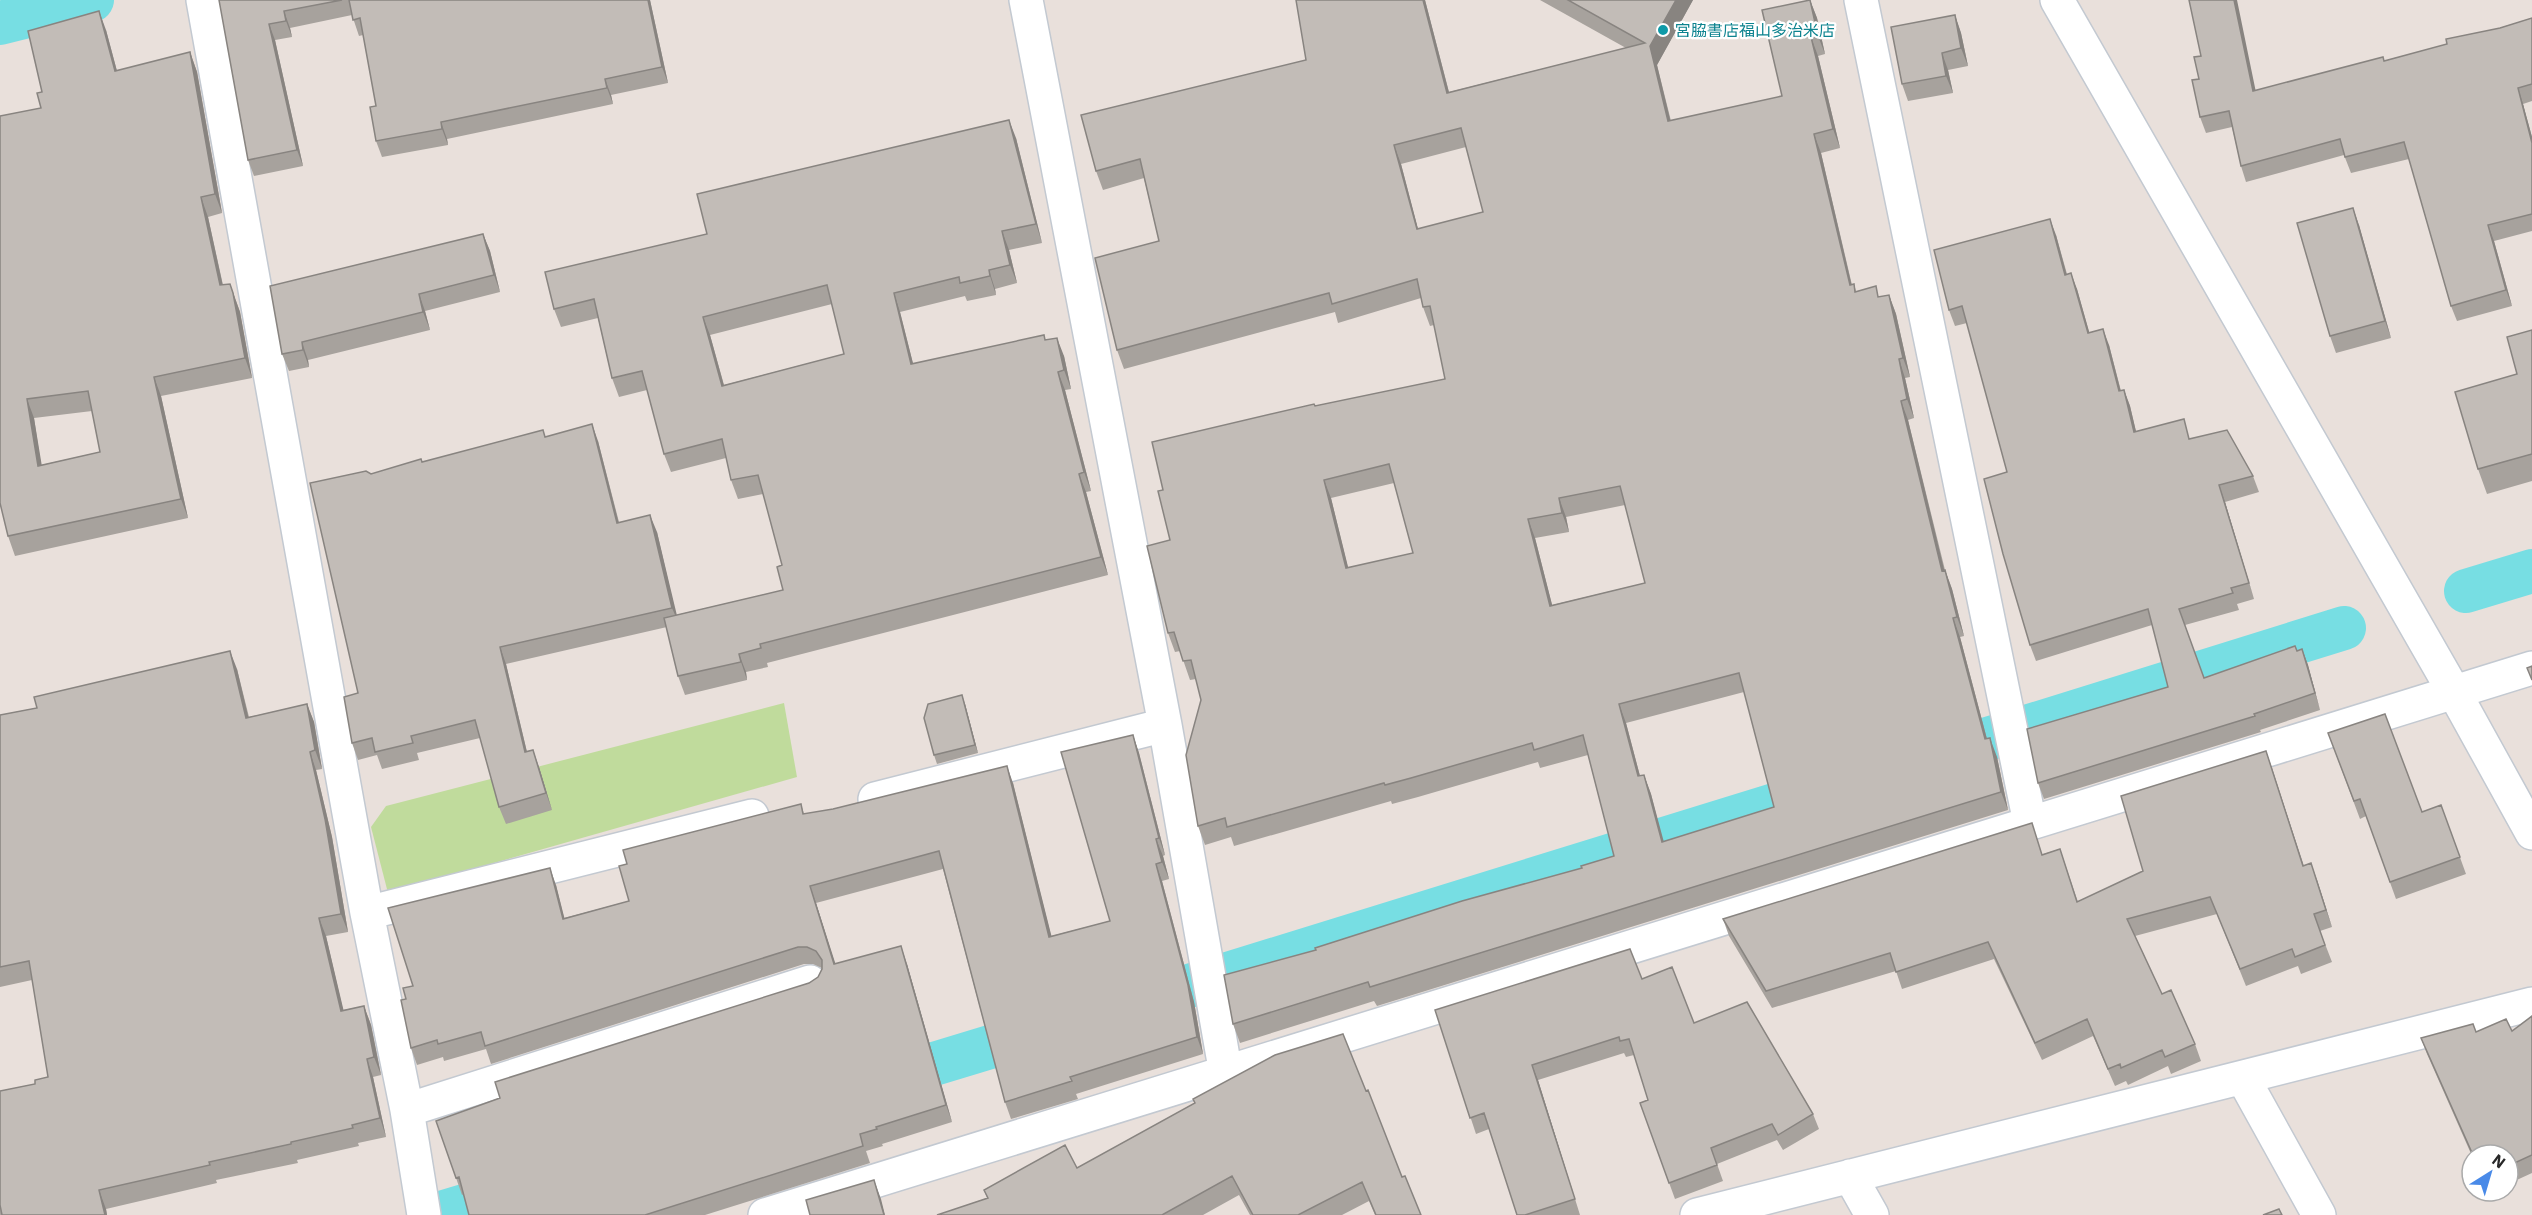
<svg xmlns="http://www.w3.org/2000/svg" width="2532" height="1215" font-family="'IBM Plex Sans','Noto Sans JP',sans-serif">
	<style>
		.green { fill: #c0db9c }
		.lines { fill: none; stroke-linecap: round; stroke-linejoin: round }
		.canal { stroke: #77dee3; stroke-width: 44 }
		.street-casing { stroke: #c3c9d1; stroke-width: 36 }
		.secondary-casing { stroke: #c3c9d1; stroke-width: 36 }
		.street { stroke: #fff; stroke-width: 33 }
		.secondary { stroke: #fff; stroke-width: 33 }
		.wall { fill: #a7a29d; fill-rule: evenodd }
		.shaded-wall { fill: #888480 }
		.building { fill: #c2bcb7; stroke: #888480; stroke-width: 1.5; fill-rule: evenodd }
		.culture-dot { fill: #0f9aa8; stroke: #fff; stroke-width: 2 }
		.labels { text-anchor: middle; dominant-baseline: central; stroke-width: 4.5; stroke-linejoin: round; paint-order: stroke }
		.culture-label { font-size: 16px; fill: #0d838f; stroke: #fff; text-anchor: start }
	</style>
	<rect width="100%" height="100%" fill="#e9e0db"/>
	<!-- green -->
	<path class="green" d="M 784,703 L 797,777 L 388,893 L 371,827 L 386,806 Z"/>
	<g class="lines">
		<!-- canal -->
		<path class="canal" d="M 0,23 L 92,0
			M 2466,591 L 2532,571
			M 1933,756 L 2344,628
			M 1134,1003 L 1829,788
			M 878,1081 L 1046,1030
			M 434,1215 L 524,1188"/>
		<!-- street casing -->
		<g class="street-casing">
			<path id="street" d="M 203,0 L 367,913 L 407,1110 L 424,1215
				M 1026,0 L 1165,725 L 1226,1074
				M 1861,0 L 2030,823
				M 875,799 L 1165,725
				M 367,913 L 752,816
				M 2243,1078 L 2319,1215
				M 407,1110 L 810,982
				M 1850,1176 L 1872,1215
				M 765,1215 L 2532,668
				M 1697,1215 L 2532,1004"/>
		</g>
		<!-- secondary casing -->
		<g class="secondary-casing">
			<path id="secondary" d="M 2057,0 L 2454,692 L 2532,833"/>
		</g>
		<!-- street -->
		<use href="#street" class="street"/>
		<!-- secondary -->
		<use href="#secondary" class="secondary"/>
	</g>
	<!-- wall -->
	<path class="wall" d="M 219,0 L 650,0 L 668,83 L 611,95 L 613,104 L 447,139 L 448,145 L 382,157 L 376,141 L 376,106 L 363,35 L 359,36 L 352,15 L 290,28 L 292,37 L 275,40 L 303,166 L 254,176 L 248,160 Z
		M 1296,0 L 1425,0 L 1449,92 L 1626,48 L 1540,0 L 1693,0 L 1657,65 L 1671,121 L 1782,96 L 1810,0 L 1817,18 L 1825,54 L 1818,56 L 1840,148 L 1821,153 L 1852,285 L 1854,284 L 1856,291 L 1879,297 L 1889,295 L 1896,314 L 1910,377 L 1905,378 L 1914,418 L 1908,420 L 1945,570 L 1952,589 L 1964,636 L 1960,637 L 1987,739 L 1997,757 L 2008,810 L 1377,1006 L 1374,1001 L 1240,1043 L 1233,1024 L 1316,950 L 1582,868 L 1614,856 L 1588,755 L 1540,768 L 1538,762 L 1418,797 L 1392,804 L 1391,801 L 1234,846 L 1231,837 L 1205,845 L 1198,826 L 1201,700 L 1196,679 L 1190,680 L 1180,651 L 1175,652 L 1168,633 L 1170,540 L 1163,490 L 1315,406 L 1445,379 L 1434,325 L 1430,326 L 1423,307 L 1421,298 L 1338,323 L 1335,312 L 1124,369 L 1117,350 L 1159,241 L 1144,178 L 1103,190 L 1096,171 L 1306,60 ZM 1466,147 L 1483,212 L 1418,229 L 1401,164 ZM 1394,483 L 1413,553 L 1348,568 L 1331,498 ZM 1625,505 L 1645,583 L 1552,605 L 1535,538 L 1569,532 L 1566,517 ZM 1744,692 L 1774,807 L 1663,842 L 1651,794 L 1644,775 L 1640,776 L 1626,723 Z
		M 1955,15 L 1961,33 L 1968,66 L 1948,70 L 1953,93 L 1908,101 L 1902,84 Z
		M 2532,18 L 2532,101 L 2523,104 L 2532,137 L 2532,231 L 2494,241 L 2512,306 L 2457,321 L 2451,306 L 2409,159 L 2351,173 L 2344,155 L 2246,182 L 2241,166 L 2232,127 L 2206,133 L 2200,117 L 2199,79 L 2256,91 L 2384,61 L 2447,44 Z
		M 106,30 L 117,71 L 190,52 L 197,72 L 222,213 L 208,217 L 223,285 L 230,284 L 240,312 L 252,378 L 161,396 L 188,518 L 15,556 L 8,536 L 42,92 ZM 92,411 L 100,452 L 41,465 L 34,418 Z
		M 1016,138 L 1042,243 L 1009,250 L 1017,283 L 995,289 L 996,295 L 967,301 L 965,296 L 900,312 L 913,364 L 1046,340 L 1064,356 L 1071,389 L 1065,390 L 1091,491 L 1086,492 L 1108,575 L 767,663 L 768,667 L 746,672 L 747,680 L 685,695 L 678,676 L 667,627 L 506,664 L 527,752 L 539,767 L 552,810 L 506,824 L 499,807 L 480,738 L 417,753 L 419,760 L 382,769 L 377,755 L 358,760 L 352,743 L 358,693 L 371,474 L 422,462 L 545,437 L 598,441 L 619,522 L 657,532 L 676,615 L 783,590 L 782,565 L 763,494 L 738,499 L 731,480 L 726,458 L 671,472 L 664,454 L 647,390 L 619,397 L 612,378 L 598,318 L 561,327 L 554,309 L 707,234 ZM 832,304 L 844,354 L 724,385 L 710,335 Z
		M 2359,225 L 2391,338 L 2336,353 L 2330,336 Z
		M 483,234 L 490,251 L 500,292 L 425,311 L 430,330 L 308,360 L 309,367 L 289,371 L 282,354 Z
		M 2056,235 L 2067,274 L 2077,289 L 2089,332 L 2109,345 L 2121,391 L 2124,390 L 2130,406 L 2136,432 L 2190,439 L 2253,476 L 2259,492 L 2225,502 L 2254,599 L 2237,604 L 2239,610 L 2185,625 L 2204,678 L 2302,649 L 2308,665 L 2320,710 L 2260,730 L 2261,732 L 2044,799 L 2038,783 L 2168,687 L 2152,625 L 2036,661 L 2030,645 L 2007,472 L 1967,323 L 1955,326 L 1949,310 Z
		M 2532,330 L 2532,481 L 2487,494 L 2478,469 L 2517,374 Z
		M 237,669 L 249,717 L 307,704 L 314,722 L 322,769 L 316,770 L 332,837 L 348,932 L 326,936 L 343,1010 L 364,1006 L 371,1025 L 381,1075 L 373,1077 L 386,1137 L 358,1143 L 359,1146 L 297,1160 L 298,1163 L 216,1180 L 217,1183 L 106,1209 L 107,1215 L 0,1215 L 0,1091 L 35,1084 L 48,1077 L 32,980 L 0,987 L 0,715 Z
		M 965,704 L 978,753 L 937,764 L 934,755 Z
		M 2328,733 L 2422,812 L 2441,805 L 2466,874 L 2396,899 L 2366,816 L 2360,819 Z
		M 1133,735 L 1139,753 L 1165,855 L 1163,856 L 1169,879 L 1162,881 L 1194,1002 L 1203,1054 L 1076,1094 L 1078,1099 L 1011,1119 L 1005,1102 L 943,869 L 816,903 L 835,964 L 907,964 L 952,1122 L 882,1144 L 883,1146 L 866,1151 L 870,1163 L 705,1215 L 469,1215 L 464,1194 L 462,1195 L 436,1121 L 500,1098 L 809,983 L 818,977 L 822,968 L 813,964 L 804,964 L 491,1064 L 486,1049 L 444,1061 L 443,1057 L 417,1065 L 411,1048 L 406,999 L 413,986 L 556,885 L 564,918 L 629,901 L 627,864 L 801,804 L 804,814 L 1013,783 L 1051,936 L 1110,921 Z
		M 2266,751 L 2304,866 L 2317,880 L 2332,927 L 2320,931 L 2332,962 L 2301,974 L 2298,966 L 2246,986 L 2217,914 L 2135,936 L 2162,994 L 2195,1044 L 2201,1061 L 2171,1074 L 2168,1066 L 2128,1085 L 2126,1081 L 2115,1086 L 2093,1036 L 2042,1060 L 1994,959 L 1902,989 L 1896,971 L 1772,1008 L 1729,936 L 1723,919 L 2043,854 L 2060,849 L 2078,902 L 2143,871 Z
		M 1642,979 L 1694,1023 L 1813,1114 L 1819,1129 L 1783,1150 L 1777,1140 L 1717,1164 L 1723,1181 L 1675,1199 L 1640,1103 L 1648,1100 L 1634,1055 L 1626,1057 L 1624,1053 L 1538,1080 L 1580,1215 L 1517,1215 L 1489,1129 L 1476,1134 L 1435,1010 Z
		M 2532,1016 L 2532,1173 L 2508,1184 L 2508,1155 L 2472,1155 L 2472,1156 L 2427,1054 L 2421,1038 L 2476,1032 L 2512,1031 Z
		M 1366,1091 L 1402,1177 L 1421,1215 L 1375,1215 L 1369,1201 L 1342,1215 L 1250,1215 L 1239,1195 L 1203,1215 L 937,1215 L 987,1198 L 984,1190 L 1077,1168 L 1195,1103 L 1193,1099 Z"/>
	<!-- shaded-wall -->
	<path class="shaded-wall" d="M 648,0 L 650,0 L 668,83 L 662,67 Z
		M 1423,0 L 1425,0 L 1454,112 L 1447,93 Z
		M 1676,0 L 1693,0 L 1657,65 L 1675,140 L 1668,121 L 1650,46 Z
		M 1810,0 L 1817,18 L 1825,54 L 1818,36 Z
		M 2234,0 L 2237,0 L 2259,107 L 2253,91 Z
		M 99,11 L 106,30 L 122,90 L 115,71 Z
		M 284,11 L 290,28 L 292,37 L 286,21 Z
		M 1955,15 L 1961,33 L 1968,66 L 1961,48 Z
		M 269,24 L 275,40 L 303,166 L 297,150 Z
		M 1811,37 L 1818,56 L 1840,148 L 1833,129 Z
		M 190,52 L 197,72 L 222,213 L 215,194 Z
		M 1942,53 L 1948,70 L 1953,93 L 1946,76 Z
		M 605,79 L 611,95 L 613,104 L 607,88 Z
		M 2518,88 L 2523,104 L 2532,137 L 2532,143 Z
		M 1009,120 L 1016,138 L 1042,243 L 1036,224 Z
		M 441,122 L 447,139 L 448,145 L 442,129 Z
		M 1814,134 L 1821,153 L 1856,304 L 1850,285 Z
		M 1394,145 L 1401,164 L 1423,248 L 1417,229 Z
		M 201,197 L 208,217 L 227,305 L 220,285 Z
		M 2353,208 L 2359,225 L 2391,338 L 2385,321 Z
		M 2050,219 L 2056,235 L 2071,291 L 2065,275 Z
		M 2488,225 L 2494,241 L 2512,306 L 2506,290 Z
		M 1002,231 L 1009,250 L 1017,283 L 1010,265 Z
		M 483,234 L 490,251 L 500,292 L 494,275 Z
		M 989,270 L 995,289 L 996,295 L 990,276 Z
		M 2071,273 L 2077,289 L 2094,349 L 2088,333 Z
		M 230,284 L 240,312 L 252,378 L 245,358 Z
		M 894,293 L 900,312 L 918,383 L 911,364 Z
		M 419,294 L 425,311 L 430,330 L 423,312 Z
		M 1889,295 L 1896,314 L 1910,377 L 1903,358 Z
		M 703,317 L 710,335 L 729,404 L 722,386 Z
		M 2103,329 L 2109,345 L 2125,408 L 2119,391 Z
		M 1057,338 L 1064,356 L 1071,389 L 1064,370 Z
		M 302,342 L 308,360 L 309,367 L 303,350 Z
		M 1899,359 L 1905,378 L 1914,418 L 1907,399 Z
		M 1058,372 L 1065,390 L 1091,491 L 1084,472 Z
		M 154,377 L 161,396 L 188,518 L 181,499 Z
		M 2124,390 L 2130,406 L 2140,448 L 2134,432 Z
		M 27,399 L 34,418 L 45,485 L 38,466 Z
		M 1901,401 L 1908,420 L 1949,590 L 1942,571 Z
		M 592,424 L 598,441 L 623,540 L 617,523 Z
		M 1079,474 L 1086,492 L 1108,575 L 1101,557 Z
		M 1324,480 L 1331,498 L 1353,587 L 1346,568 Z
		M 2219,485 L 2225,502 L 2254,599 L 2249,583 Z
		M 1559,498 L 1566,517 L 1569,532 L 1562,513 Z
		M 650,515 L 657,532 L 679,624 L 672,608 Z
		M 1528,519 L 1535,538 L 1557,624 L 1550,606 Z
		M 1945,570 L 1952,589 L 1964,636 L 1957,617 Z
		M 1953,618 L 1960,637 L 1992,758 L 1985,739 Z
		M 500,647 L 506,664 L 531,769 L 525,752 Z
		M 2302,649 L 2308,665 L 2320,710 L 2315,693 Z
		M 230,651 L 237,669 L 253,737 L 246,718 Z
		M 739,654 L 746,672 L 747,680 L 741,662 Z
		M 962,695 L 965,704 L 978,753 L 975,745 Z
		M 307,704 L 314,722 L 322,769 L 315,750 Z
		M 1619,704 L 1626,723 L 1645,795 L 1638,776 Z
		M 1133,735 L 1139,753 L 1165,855 L 1159,838 Z
		M 1990,738 L 1997,757 L 2008,810 L 2001,792 Z
		M 533,750 L 539,767 L 552,810 L 546,793 Z
		M 2266,751 L 2272,768 L 2309,883 L 2303,866 Z
		M 310,752 L 316,770 L 332,837 L 348,932 L 341,914 Z
		M 1007,766 L 1013,783 L 1056,954 L 1049,937 Z
		M 1644,775 L 1651,794 L 1669,861 L 1662,842 Z
		M 1156,839 L 1163,856 L 1169,879 L 1162,862 Z
		M 2311,863 L 2317,880 L 2332,927 L 2326,910 Z
		M 1156,864 L 1162,881 L 1194,1002 L 1203,1054 L 1197,1037 Z
		M 550,868 L 556,885 L 569,936 L 563,919 Z
		M 810,886 L 816,903 L 841,981 L 834,964 Z
		M 319,918 L 326,936 L 348,1029 L 341,1011 Z
		M 901,946 L 907,964 L 952,1122 L 946,1105 Z
		M 364,1006 L 371,1025 L 381,1075 L 374,1057 Z
		M 367,1059 L 373,1077 L 386,1137 L 380,1118 Z
		M 1532,1065 L 1538,1080 L 1580,1215 L 1575,1199 Z
		M 874,1180 L 881,1199 L 885,1215 L 884,1215 Z
		M 99,1190 L 106,1209 L 107,1215 L 105,1215 Z"/>
	<!-- building -->
	<path class="building" d="M 219,0 L 342,0 L 284,11 L 286,21 L 269,24 L 297,150 L 248,160 Z
		M 349,0 L 648,0 L 662,67 L 605,79 L 607,88 L 441,122 L 442,129 L 376,141 L 370,107 L 376,106 L 360,18 L 353,20 Z
		M 1296,0 L 1423,0 L 1447,93 L 1645,43 L 1568,0 L 1676,0 L 1650,46 L 1668,121 L 1782,96 L 1762,10 L 1810,0 L 1818,36 L 1811,37 L 1833,129 L 1814,134 L 1850,285 L 1854,284 L 1855,292 L 1876,286 L 1878,297 L 1889,295 L 1903,358 L 1899,359 L 1907,399 L 1901,401 L 1942,571 L 1945,570 L 1957,617 L 1953,618 L 1985,739 L 1990,738 L 2001,792 L 1370,987 L 1368,982 L 1233,1024 L 1224,975 L 1316,950 L 1315,948 L 1462,901 L 1582,868 L 1581,866 L 1614,856 L 1583,735 L 1534,750 L 1532,743 L 1411,778 L 1385,785 L 1384,783 L 1227,827 L 1225,818 L 1198,826 L 1186,755 L 1201,700 L 1191,660 L 1183,661 L 1174,632 L 1168,633 L 1147,546 L 1170,540 L 1158,491 L 1163,490 L 1152,442 L 1314,404 L 1315,406 L 1445,379 L 1430,306 L 1423,307 L 1417,279 L 1332,304 L 1329,293 L 1117,350 L 1095,258 L 1159,241 L 1140,159 L 1096,171 L 1081,115 L 1306,60 ZM 1461,128 L 1483,212 L 1417,229 L 1394,145 ZM 1389,464 L 1413,553 L 1346,568 L 1324,480 ZM 1620,486 L 1645,583 L 1550,606 L 1528,519 L 1562,513 L 1559,498 ZM 1739,673 L 1774,807 L 1662,842 L 1644,775 L 1638,776 L 1619,704 Z
		M 2189,0 L 2234,0 L 2253,91 L 2383,57 L 2384,61 L 2447,44 L 2446,39 L 2500,28 L 2532,18 L 2532,84 L 2518,88 L 2532,143 L 2532,214 L 2488,225 L 2506,290 L 2451,306 L 2404,142 L 2345,157 L 2340,139 L 2241,166 L 2229,111 L 2200,117 L 2192,80 L 2199,79 L 2194,57 L 2201,56 Z
		M 99,11 L 115,71 L 190,52 L 215,194 L 201,197 L 220,285 L 230,284 L 233,293 L 245,358 L 154,377 L 181,499 L 8,536 L 0,503 L 0,116 L 41,108 L 37,93 L 42,92 L 28,31 ZM 88,391 L 100,452 L 38,466 L 27,399 Z
		M 1955,15 L 1961,48 L 1942,53 L 1946,76 L 1902,84 L 1891,27 Z
		M 1009,120 L 1036,224 L 1002,231 L 1010,265 L 989,270 L 990,276 L 960,283 L 959,277 L 894,293 L 911,364 L 1044,335 L 1045,340 L 1057,338 L 1064,370 L 1058,372 L 1084,472 L 1079,474 L 1101,557 L 760,644 L 761,648 L 739,654 L 741,662 L 678,676 L 664,618 L 783,590 L 777,567 L 782,565 L 758,475 L 731,480 L 722,439 L 664,454 L 642,371 L 612,378 L 594,299 L 554,309 L 545,272 L 707,234 L 697,194 ZM 827,285 L 844,354 L 722,386 L 703,317 Z
		M 2353,208 L 2385,321 L 2330,336 L 2297,223 Z
		M 2050,219 L 2065,275 L 2071,273 L 2088,333 L 2103,329 L 2119,391 L 2124,390 L 2134,432 L 2184,419 L 2189,439 L 2227,430 L 2253,476 L 2219,485 L 2249,583 L 2231,588 L 2233,593 L 2179,609 L 2204,678 L 2295,646 L 2297,651 L 2302,649 L 2315,693 L 2254,714 L 2255,716 L 2038,783 L 2027,729 L 2168,687 L 2148,609 L 2030,645 L 2003,554 L 1984,479 L 2007,472 L 1962,306 L 1949,310 L 1934,250 Z
		M 483,234 L 494,275 L 419,294 L 423,312 L 302,342 L 303,350 L 282,354 L 270,286 Z
		M 2532,330 L 2532,454 L 2478,469 L 2455,392 L 2517,374 L 2507,337 Z
		M 592,424 L 617,523 L 650,515 L 672,608 L 500,647 L 525,752 L 533,750 L 546,793 L 499,807 L 475,720 L 411,736 L 413,743 L 375,752 L 372,738 L 352,743 L 344,697 L 358,693 L 310,483 L 366,471 L 371,474 L 421,459 L 422,462 L 543,430 L 545,437 Z
		M 230,651 L 246,718 L 307,704 L 315,750 L 310,752 L 325,819 L 341,914 L 319,918 L 341,1011 L 364,1006 L 374,1057 L 367,1059 L 380,1118 L 352,1125 L 353,1128 L 291,1142 L 291,1144 L 209,1162 L 210,1165 L 99,1190 L 105,1215 L 2,1215 L 0,1205 L 0,1091 L 35,1084 L 35,1080 L 48,1077 L 29,961 L 0,967 L 0,715 L 37,708 L 34,697 Z
		M 2532,666 L 2532,680 L 2527,668 Z
		M 962,695 L 975,745 L 934,755 L 924,718 L 928,704 Z
		M 2385,714 L 2422,812 L 2441,805 L 2460,857 L 2390,882 L 2360,799 L 2354,801 L 2328,733 Z
		M 1133,735 L 1159,838 L 1156,839 L 1162,862 L 1156,864 L 1188,985 L 1197,1037 L 1070,1077 L 1072,1081 L 1005,1102 L 939,851 L 810,886 L 834,964 L 901,946 L 946,1105 L 876,1127 L 877,1129 L 860,1134 L 863,1146 L 645,1215 L 469,1215 L 459,1177 L 456,1178 L 436,1121 L 500,1098 L 495,1082 L 809,983 L 818,977 L 822,969 L 822,960 L 816,951 L 807,947 L 798,947 L 485,1046 L 481,1032 L 438,1044 L 437,1040 L 411,1048 L 401,1000 L 406,999 L 403,988 L 413,986 L 388,908 L 550,868 L 563,919 L 629,901 L 619,866 L 627,864 L 623,850 L 801,804 L 803,814 L 833,809 L 1007,766 L 1049,937 L 1110,921 L 1061,752 Z
		M 2266,751 L 2303,866 L 2311,863 L 2326,910 L 2314,914 L 2325,945 L 2295,957 L 2292,949 L 2240,969 L 2210,897 L 2127,919 L 2162,994 L 2171,990 L 2195,1044 L 2165,1057 L 2162,1050 L 2121,1068 L 2120,1064 L 2108,1069 L 2087,1019 L 2035,1043 L 1988,942 L 1896,972 L 1890,953 L 1766,991 L 1723,919 L 2032,823 L 2042,855 L 2060,849 L 2077,902 L 2143,871 L 2121,796 Z
		M 1630,949 L 1642,979 L 1672,967 L 1694,1023 L 1747,1002 L 1813,1114 L 1778,1135 L 1772,1124 L 1711,1148 L 1717,1165 L 1669,1183 L 1640,1103 L 1648,1100 L 1629,1039 L 1620,1041 L 1619,1037 L 1532,1065 L 1575,1199 L 1525,1215 L 1517,1215 L 1484,1113 L 1470,1118 L 1435,1010 Z
		M 2532,1016 L 2532,1155 L 2508,1166 L 2508,1155 L 2473,1155 L 2421,1038 L 2473,1024 L 2476,1032 L 2506,1019 L 2512,1031 Z
		M 1343,1034 L 1366,1091 L 1368,1090 L 1402,1177 L 1405,1176 L 1421,1215 L 1376,1215 L 1362,1182 L 1298,1215 L 1253,1215 L 1232,1176 L 1162,1215 L 937,1215 L 988,1198 L 984,1190 L 1065,1145 L 1077,1168 L 1195,1103 L 1193,1099 L 1275,1055 Z
		M 874,1180 L 884,1215 L 810,1215 L 806,1200 Z
		M 2279,1209 L 2282,1215 L 2263,1215 Z"/>
	<!-- markers -->
	<circle class="culture-dot" cx="1663" cy="30" r="6"/>
	<g class="labels">
		<!-- culture labels -->
		<g class="culture-label">
			<text x="1675" y="30">宮脇書店福山多治米店</text>
		</g>
	</g>
	<!-- north arrow -->
	<g transform="translate(2490 1173) rotate(37)"><circle r="28" fill="#ffffff" stroke="#a9a9a9" stroke-width="1.5"/>
	<path d="M0-4.5L10 22L0 15L-10 22Z" fill="#498ae8"/>
	<text y="-9" font-size="16" font-weight="bold" text-anchor="middle" fill="#282828">N</text>
	</g>
</svg>
